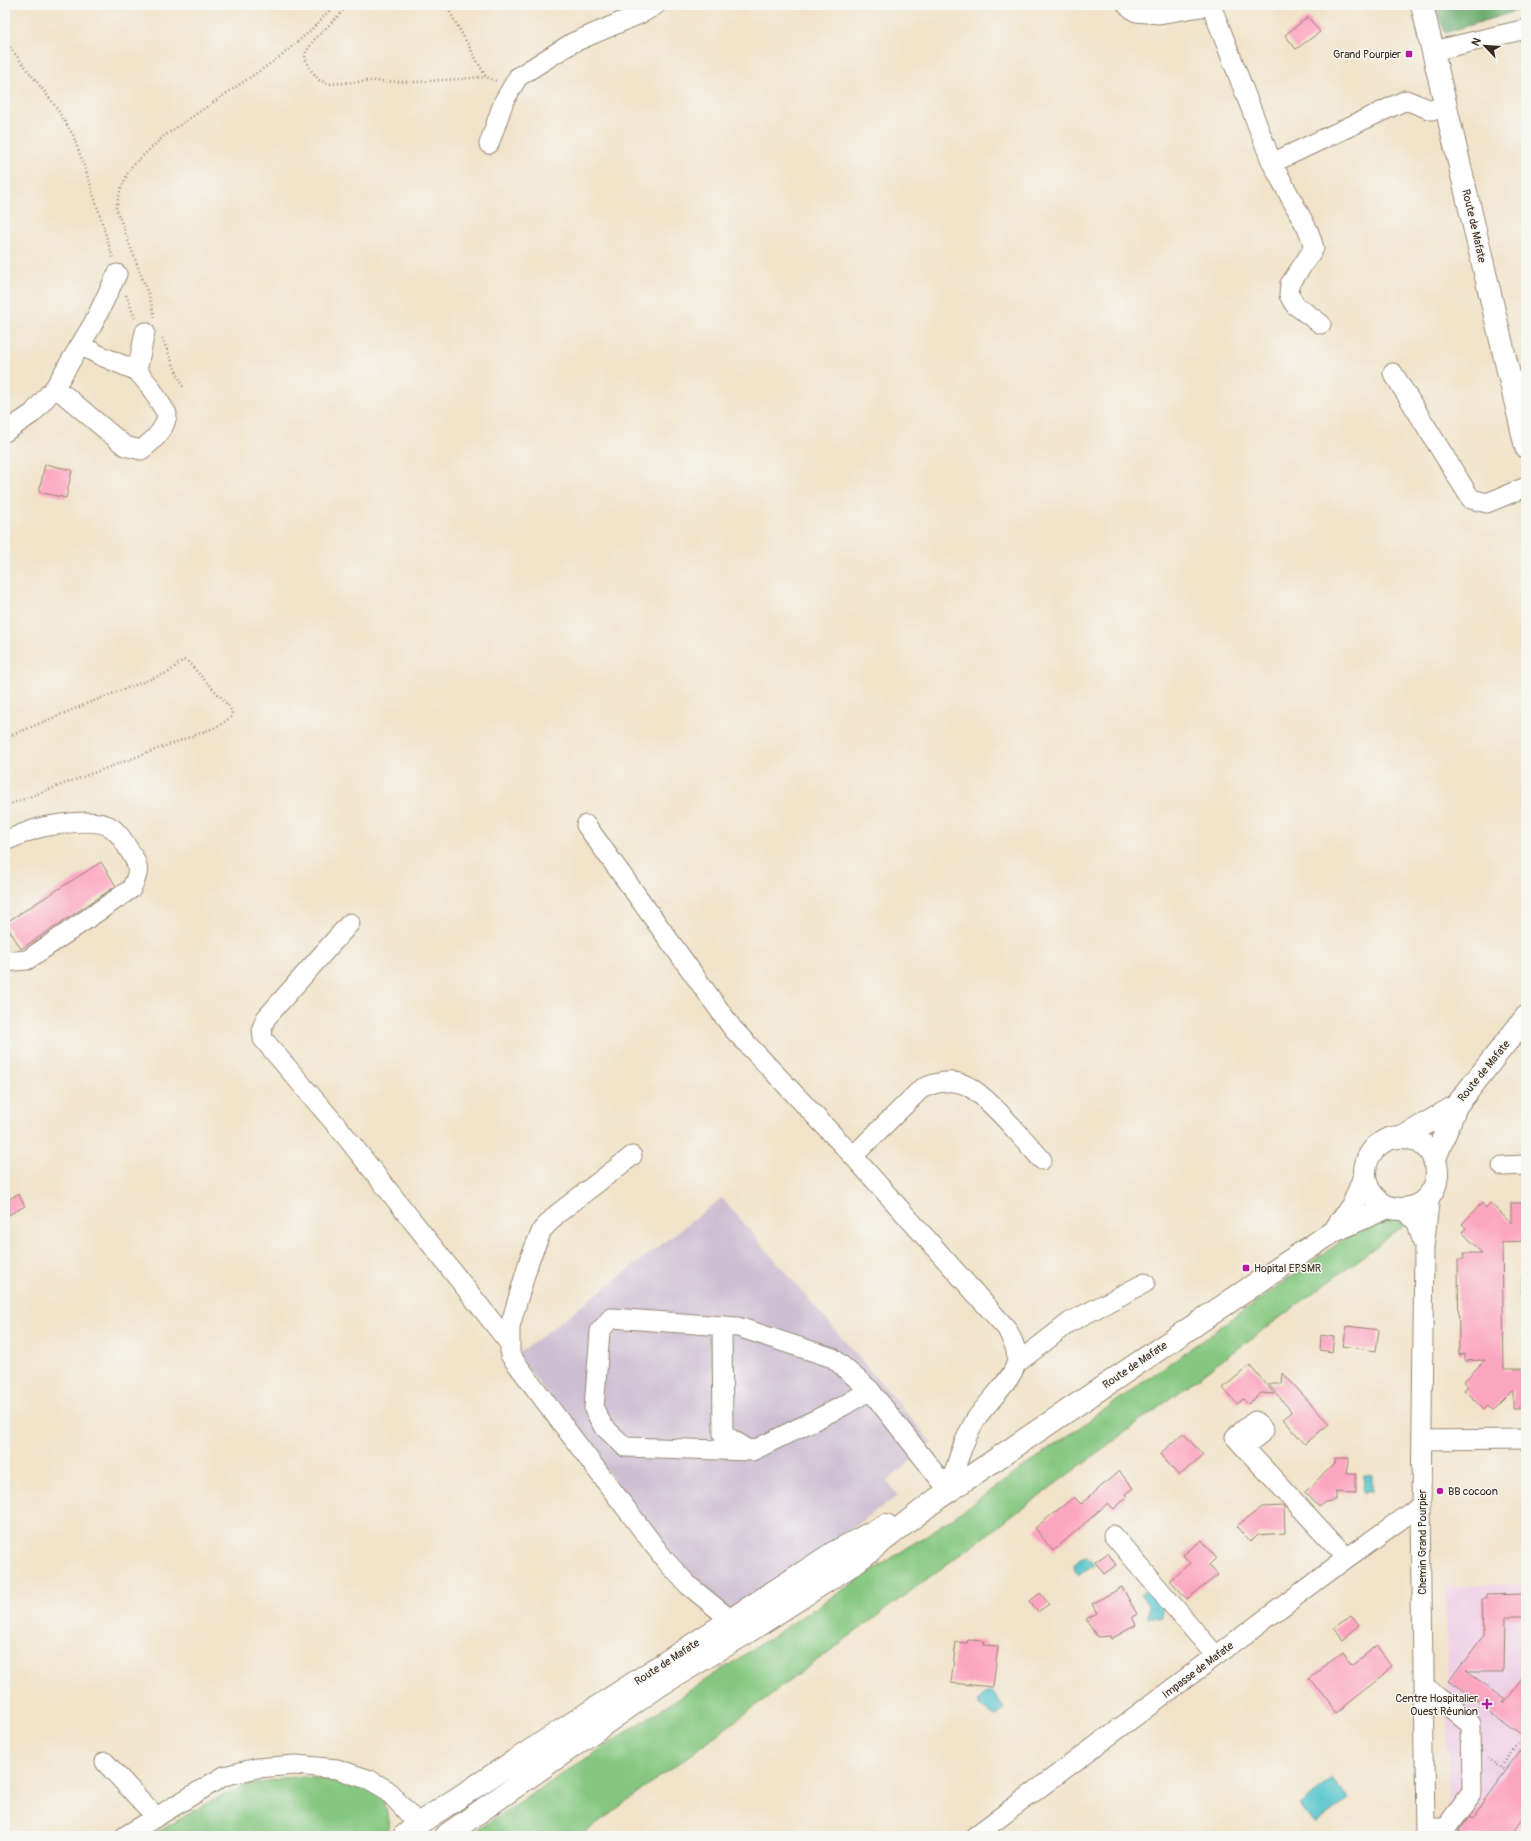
<svg xmlns="http://www.w3.org/2000/svg" width="1531" height="1841" font-family="Pangolin,sans-serif">
	<style>
		.built { fill: #efd0e6 }
		.industrial { fill: #cdbed2 }
		.green { fill: #85c780; stroke: #60784f }
		.forest { fill: #6cac6e; stroke: #546b46 }
		.water { fill: #58c6cc; stroke: #4a7875 }
		.building { fill: #fca5c1 }
		.lines { fill: none; stroke-linecap: round; stroke-linejoin: round }
		.minor-casing { stroke: #968674; stroke-width: 21 }
		.major-casing { stroke: #968674; stroke-width: 24 }
		.path { stroke: #968674; stroke-width: 2.5; stroke-dasharray: 1 3; stroke-linecap: butt }
		.minor { stroke: #fff; stroke-width: 19 }
		.major { stroke: #fff; stroke-width: 22 }
		.poi-dot { fill: #b5179e; stroke: #f6f6f2; stroke-width: 1.5 }
		.labels { text-anchor: middle; dominant-baseline: central; stroke-width: 3; stroke-linejoin: round; paint-order: stroke }
		.poi-label { font-size: 11px; fill: #3b2a1e; stroke: #f6f6f2; text-anchor: end }
		.street-label { font-size: 11px; fill: #3b2a1e; stroke: #f6f6f2 }
	</style>
	<rect width="100%" height="100%" fill="#f6f6f2"/>
	<filter id="ink" filterUnits="userSpaceOnUse"><feTurbulence type="fractalNoise" baseFrequency=".025" numOctaves="2"/><feDisplacementMap in="SourceGraphic" scale="8" xChannelSelector="R" yChannelSelector="G"/><feConvolveMatrix kernelMatrix="1 2 1 2 8 2 1 2 1" color-interpolation-filters="sRGB"/></filter>
	<filter id="wash" filterUnits="userSpaceOnUse"><feTurbulence type="fractalNoise" baseFrequency=".012" numOctaves="4" result="noise"/><feDisplacementMap in="SourceGraphic" scale="16" xChannelSelector="R" yChannelSelector="G"/><feGaussianBlur stdDeviation="0.9" result="paint"/><feColorMatrix in="noise" values="0 0 0 0 0 0 0 0 0 0 0 0 0 0 0 0 0 1.4 0 .05"/><feComposite in="paint" operator="in"/></filter>
	<g filter="url(#wash)">
		<rect width="100%" height="100%" fill="#f1e3c9"/>
		<!-- built -->
		<path class="built" d="M 1526,1584 L 1526,1836 L 1439,1836 L 1439,1815 L 1449,1814 L 1446,1587 Z"/>
		<!-- industrial -->
		<path class="industrial" d="M 722,1198 L 932,1443 L 887,1481 L 898,1496 L 720,1617 L 517,1355 Z"/>
		<!-- green -->
		<path class="green" d="M 1389,1218 L 1413,1219 L 580,1836 L 468,1836 L 951,1519 L 1358,1229 Z
			M 293,1776 C 313,1778 368,1782 381,1798 C 385,1803 387,1809 387,1815 C 389,1824 389,1828 385,1836 L 243,1836 L 226,1830 L 224,1836 L 151,1836 L 209,1802 L 244,1786 Z"/>
		<!-- forest -->
		<path class="forest" d="M 1435,5 L 1526,5 L 1526,8 L 1445,33 Z"/>
		<!-- water -->
		<path class="water" d="M 1522,1279 L 1526,1279 L 1526,1296 L 1520,1296 L 1519,1281 Z
			M 1364,1475 L 1372,1475 L 1372,1492 L 1363,1493 Z
			M 1086,1556 L 1094,1565 L 1079,1575 L 1075,1571 L 1074,1566 L 1080,1558 Z
			M 1148,1589 L 1163,1606 L 1161,1618 L 1148,1617 L 1149,1606 L 1140,1595 Z
			M 986,1692 L 991,1692 L 1004,1707 L 1000,1714 L 995,1717 L 979,1705 L 979,1700 Z
			M 1333,1779 L 1348,1799 L 1314,1824 L 1299,1805 Z"/>
		<g id="blocks">
			<!-- building -->
			<path class="building" d="M 1308,17 L 1320,32 L 1296,49 L 1285,35 Z
				M 45,464 L 72,470 L 66,498 L 39,492 Z
				M 101,862 L 116,886 L 21,949 L 5,923 Z
				M 18,1194 L 25,1206 L 5,1217 L 5,1201 Z
				M 1482,1203 L 1486,1208 L 1490,1203 L 1511,1223 L 1511,1203 L 1526,1203 L 1526,1241 L 1502,1242 L 1504,1369 L 1526,1369 L 1526,1408 L 1513,1408 L 1513,1389 L 1492,1410 L 1488,1406 L 1484,1410 L 1464,1390 L 1468,1386 L 1464,1381 L 1485,1360 L 1465,1361 L 1465,1354 L 1459,1355 L 1458,1259 L 1464,1259 L 1464,1253 L 1482,1253 L 1462,1232 L 1466,1228 L 1462,1224 Z
				M 1347,1326 L 1379,1330 L 1376,1351 L 1343,1346 Z
				M 1321,1335 L 1334,1337 L 1332,1352 L 1320,1350 Z
				M 1250,1365 L 1274,1394 L 1261,1393 L 1248,1404 L 1243,1399 L 1237,1404 L 1223,1388 Z
				M 1283,1373 L 1329,1424 L 1305,1444 L 1283,1419 L 1292,1412 L 1268,1384 L 1282,1384 Z
				M 1183,1433 L 1203,1455 L 1179,1476 L 1160,1454 Z
				M 1335,1458 L 1349,1458 L 1346,1473 L 1356,1473 L 1356,1493 L 1336,1492 L 1336,1500 L 1325,1502 L 1319,1507 L 1305,1492 L 1335,1463 Z
				M 1119,1471 L 1133,1488 L 1125,1494 L 1127,1497 L 1114,1509 L 1108,1503 L 1053,1551 L 1035,1528 L 1074,1497 L 1081,1504 Z
				M 1284,1506 L 1285,1533 L 1258,1535 L 1251,1542 L 1237,1526 L 1262,1507 Z
				M 1202,1540 L 1216,1558 L 1209,1565 L 1218,1575 L 1187,1599 L 1170,1580 L 1190,1563 L 1183,1555 Z
				M 1108,1553 L 1116,1565 L 1104,1574 L 1095,1562 Z
				M 1122,1587 L 1137,1614 L 1132,1617 L 1136,1625 L 1111,1639 L 1110,1636 L 1097,1637 L 1086,1619 L 1097,1613 L 1092,1604 Z
				M 1040,1593 L 1049,1604 L 1038,1612 L 1030,1601 Z
				M 1526,1594 L 1526,1617 L 1504,1617 L 1503,1671 L 1466,1671 L 1504,1698 L 1504,1704 L 1526,1673 L 1526,1738 L 1449,1682 L 1483,1636 L 1482,1599 L 1486,1599 L 1486,1595 Z
				M 1350,1616 L 1358,1627 L 1343,1639 L 1334,1628 Z
				M 968,1640 L 985,1641 L 984,1645 L 998,1646 L 993,1687 L 951,1683 L 956,1642 L 967,1643 Z
				M 1378,1645 L 1394,1666 L 1335,1712 L 1309,1678 L 1343,1652 L 1352,1665 Z
				M 1526,1744 L 1526,1817 L 1512,1836 L 1458,1836 L 1462,1831 L 1459,1829 L 1469,1815 L 1472,1817 Z"/>
		</g>
	</g>
	<g filter="url(#ink)">
		<use href="#blocks" fill-opacity="0" stroke="#968674" stroke-width="1"/>
		<g class="lines">
			<!-- minor casing -->
			<g class="minor-casing">
				<path id="minor" d="M 1127,5 L 1136,12 L 1159,14 L 1213,5
					M 1211,5 L 1272,163 L 1309,232 L 1314,248 L 1290,284 L 1289,295 L 1295,305 L 1321,324
					M 1433,51 L 1526,29
					M 489,144 L 504,101 L 518,77 L 572,43 L 642,13 L 656,5
					M 1272,163 L 1406,100 L 1431,110 L 1446,108
					M 81,345 L 99,355 L 137,371
					M 1393,373 L 1471,499 L 1487,503 L 1526,487
					M 55,387 L 125,446 L 141,450 C 152,442 166,429 167,414 L 149,385 L 137,371 L 145,332
					M 5,432 L 33,413 L 55,387 L 93,324 L 117,274
					M 586,825 L 733,1029 L 853,1156 L 1007,1329 C 1012,1340 1019,1351 1016,1364 C 1010,1383 987,1402 976,1419 C 962,1442 956,1466 949,1491
					M 5,841 C 17,836 30,830 43,827 C 60,824 97,817 112,828 C 119,833 125,843 129,850 C 140,866 140,872 131,889 L 27,960 L 5,962
					M 350,923 L 266,1018 L 262,1028 L 263,1039 L 343,1133 L 509,1343
					M 632,1156 L 557,1214 L 542,1230 L 530,1258 L 510,1326 L 510,1355 L 665,1560 L 688,1585 L 731,1620 L 739,1631
					M 853,1156 L 921,1089 C 934,1083 948,1079 963,1084 C 984,1091 1025,1141 1042,1160
					M 1502,1166 L 1526,1165
					M 1404,1209 L 1417,1223 L 1423,1243
					M 722,1326 L 723,1434 L 751,1451
					M 1016,1364 L 1070,1322 L 1145,1283
					M 870,1390 L 843,1406 L 752,1451 L 625,1447 L 603,1426 L 594,1409 L 600,1331 L 611,1318 L 738,1327 L 833,1358 L 870,1390 L 949,1491
					M 1422,1440 L 1526,1439
					M 1244,1447 L 1264,1431 L 1255,1421 L 1235,1437 L 1244,1447 L 1347,1558
					M 1113,1535 L 1216,1656
					M 1423,1685 L 1471,1724 L 1472,1792 L 1446,1828 L 1425,1828
					M 105,1762 L 156,1817
					M 125,1836 L 224,1776 L 257,1768 L 296,1765 L 337,1769 L 370,1780 L 387,1790 L 418,1824 L 418,1836
					M 975,1836 L 1347,1558 L 1421,1505
					M 1425,1836 L 1421,1505 L 1424,1248 L 1430,1194"/>
			</g>
			<!-- major casing -->
			<g class="major-casing">
				<path id="major" d="M 1422,5 L 1526,447
					M 1403,1137 L 1456,1106
					M1365 1173a36 36 0 1 1 72 0a36 36 0 1 1-72 0Z
					M 1434,1161 L 1456,1106 L 1526,1017
					M 1335,1230 L 1354,1203 L 1365,1175
					M 404,1836 L 418,1824 L 833,1553 L 886,1525
					M 445,1836 L 660,1685 L 743,1635 L 853,1564 L 937,1499 L 1334,1231 L 1388,1207"/>
			</g>
			<!-- path -->
			<path class="path" d="M 349,5 L 314,40 L 306,52 L 305,58 L 311,70 L 319,80 L 329,84 L 371,81 L 415,82 L 486,77
				M 446,5 L 486,77 L 496,81
				M 5,41 L 54,104 L 73,135 L 90,183 L 113,258
				M 126,295 L 135,318
				M 155,317 L 149,296 L 116,208 L 120,191 L 130,168 L 164,136 L 280,57 L 311,30 L 335,5
				M 162,338 L 183,387
				M 5,738 L 91,702 L 169,672 L 183,660 L 188,662 L 228,705 L 232,712 L 231,717 L 219,726 L 5,806
				M 1488,1757 L 1506,1770
				M 1502,1767 L 1526,1733"/>
			<!-- minor -->
			<use href="#minor" class="minor"/>
			<!-- major -->
			<use href="#major" class="major"/>
		</g>
	</g>
	<!-- markers -->
	<g class="poi-dot">
		<rect x="1405" y="50" width="8" height="8" rx="2"/>
		<rect x="1242" y="1264" width="8" height="8" rx="2"/>
		<circle cx="1440" cy="1491" r="4"/>
		<path d="M1485 1698h4v4h4v4h-4v4h-4v-4h-4v-4h4z"/>
	</g>
	<g class="labels">
		<!-- poi labels -->
		<g class="poi-label">
			<text x="1401" y="54">Grand Pourpier</text>
			<text x="1254" y="1268" text-anchor="start">Hopital EPSMR</text>
			<text x="1448" y="1491" text-anchor="start">BB cocoon</text>
			<text x="1478" y="1698">Centre Hospitalier<tspan x="1478" dy="13">Ouest Réunion</tspan></text>
		</g>
		<!-- street labels -->
		<g class="street-label">
			<text transform="translate(1474 226) rotate(77)">Route de Mafate</text>
			<text transform="translate(1484 1071) rotate(-51)">Route de Mafate</text>
			<text transform="translate(1135 1365) rotate(-34)">Route de Mafate</text>
			<text transform="translate(1422 1542) rotate(-90)">Chemin Grand Pourpier</text>
			<text transform="translate(667 1662) rotate(-33)">Route de Mafate</text>
			<text transform="translate(1198 1670) rotate(-37)">Impasse de Mafate</text>
		</g>
	</g>
	<!-- margin -->
	<rect width="1531" height="1841" fill="none" stroke="#f6f6f2" stroke-width="20"/>
	<!-- north arrow -->
	<g transform="translate(1485 46) rotate(295)" stroke="#f6f6f2" stroke-width="3" paint-order="stroke">
	<path d="M0-3L7 15L0 10L-7 15Z" fill="#3b2a1e"/>
	<text y="-6" font-size="11" font-weight="bold" text-anchor="middle" fill="#3b2a1e">N</text>
	</g>
</svg>
